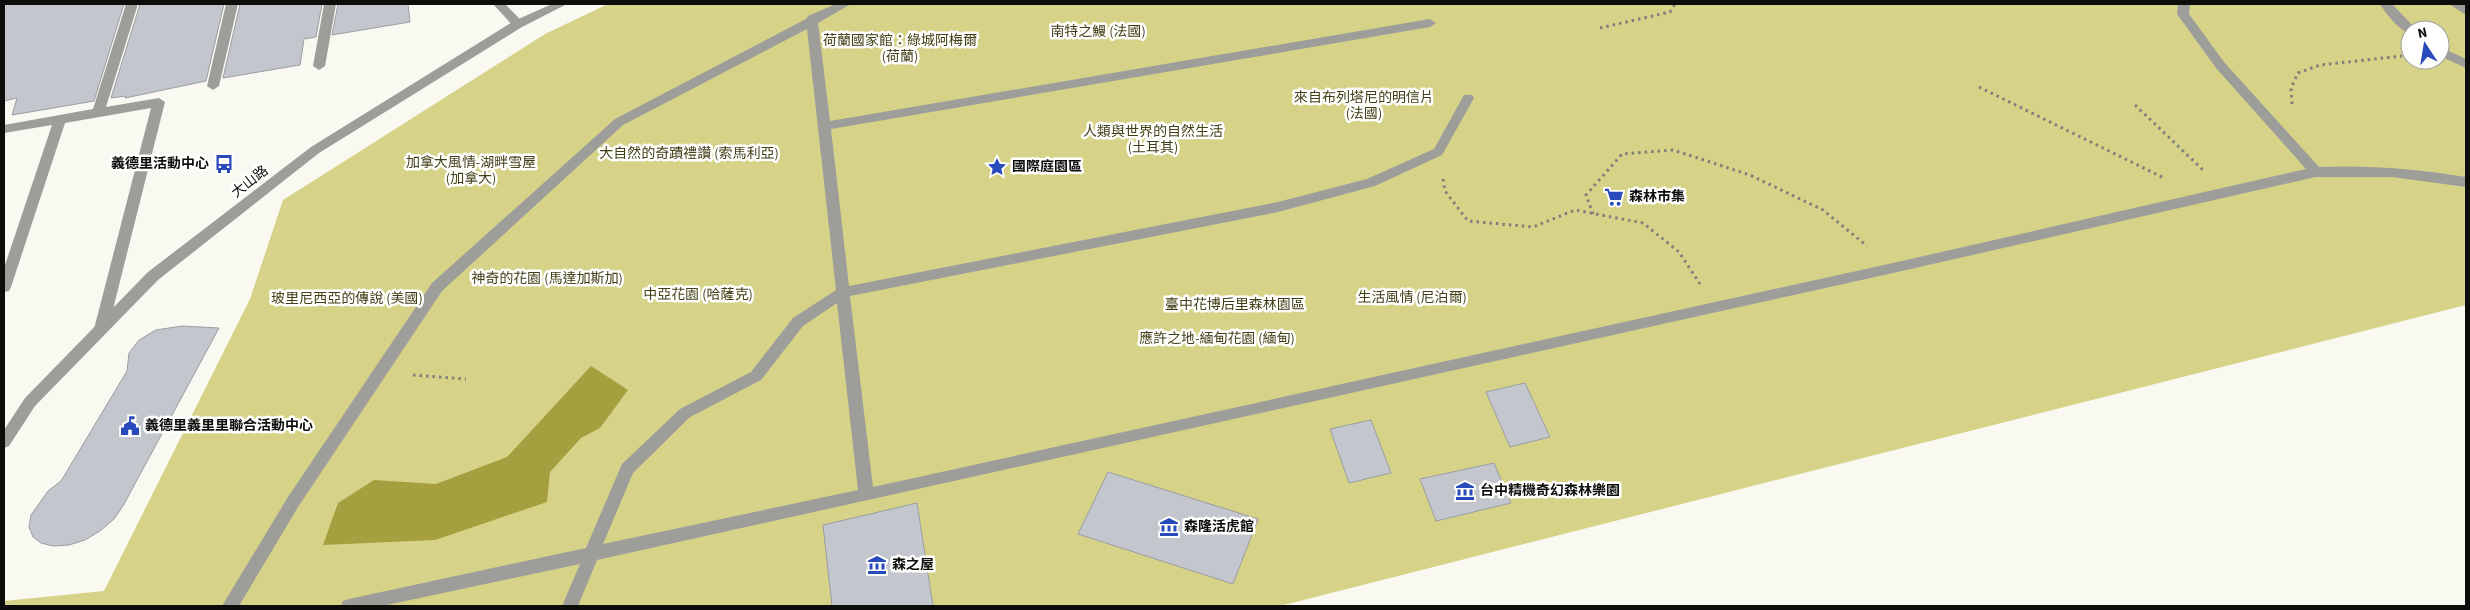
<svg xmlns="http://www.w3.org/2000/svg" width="2470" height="610" font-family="'Source Sans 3','Noto Sans TC',sans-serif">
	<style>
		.green { fill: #d6d389; fill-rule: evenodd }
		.water { fill: #a59f3f }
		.building { fill: #c3c6cd; stroke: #9a9da3 }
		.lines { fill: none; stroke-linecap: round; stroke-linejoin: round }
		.path { stroke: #80807b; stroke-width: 3; stroke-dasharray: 2.5 4; stroke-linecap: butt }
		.service { fill: #9d9d9a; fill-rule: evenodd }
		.pedestrian { fill: #9d9d9a; fill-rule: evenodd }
		.minor { fill: #9d9d9a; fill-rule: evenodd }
		.labels { text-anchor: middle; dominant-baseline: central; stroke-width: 5; stroke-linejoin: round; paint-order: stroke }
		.park-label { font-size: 14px; fill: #413f17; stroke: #fffffe }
		.poi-label { font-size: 14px; font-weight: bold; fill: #0d0d0b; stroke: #fffffe; text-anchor: start }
		.street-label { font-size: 14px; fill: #0d0d0b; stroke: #fffffe }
	</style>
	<rect width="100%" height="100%" fill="#f9f9f1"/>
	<!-- green -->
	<path class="green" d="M 608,4 L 2466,4 L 2466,305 L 1280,606 L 4,606 L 4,601 L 104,591 L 250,299 L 283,200 L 545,34 ZM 2410,30 L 2440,30 L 2440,60 L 2410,60 Z"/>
	<!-- water -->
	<path class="water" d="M 591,366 L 628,390 L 600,428 L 581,438 L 550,472 L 547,502 L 435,540 L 323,545 L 338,503 L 374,480 L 436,484 L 507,457 Z"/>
	<!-- building -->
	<path class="building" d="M 4,4 L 124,4 L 94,101 L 12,115 L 17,98 L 4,101 Z
		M 140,4 L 224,4 L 206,81 L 125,98 L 126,96 L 111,98 Z
		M 240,4 L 322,4 L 316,37 L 304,39 L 300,65 L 223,78 Z
		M 338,4 L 408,4 L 410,22 L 332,35 Z
		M 182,326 L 219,328 L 123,506 L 114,519 L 100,531 L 85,540 L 69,545 L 53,546 L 41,543 L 33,537 L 29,527 L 31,515 L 48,491 L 61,481 L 127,371 L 129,353 L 139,340 L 156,330 Z
		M 1525,383 L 1550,437 L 1510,447 L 1486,392 Z
		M 1371,420 L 1391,473 L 1349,483 L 1330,429 Z
		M 1494,463 L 1511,503 L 1436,521 L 1420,479 Z
		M 1108,472 L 1258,519 L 1233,584 L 1078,534 Z
		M 917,503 L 933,606 L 832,606 L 823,525 Z"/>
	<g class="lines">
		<!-- path -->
		<path class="path" d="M 1600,28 L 1670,12 L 1675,4
			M 1979,87 L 2164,178
			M 2292,104 L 2291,88 L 2298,73 L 2320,65 L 2402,56
			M 2135,105 L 2203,170
			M 1443,179 L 1445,191 L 1468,221 L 1533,227 L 1575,210 L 1643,223 L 1679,252 L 1700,284
			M 1593,214 L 1586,195 L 1622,154 L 1673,150 L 1750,175 L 1823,210 L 1867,246
			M 413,375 L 466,379"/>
		<!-- service -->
		<path class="service" d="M 126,4 L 138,4 L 106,107 L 159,98 L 165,102 L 108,329 L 106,333 L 96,333 L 94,329 L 151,108 L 65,123 L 11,287 L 9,291 L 4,292 L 4,268 L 52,125 L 4,133 L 4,125 L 93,109 Z
			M 226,4 L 238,4 L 219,86 L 213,90 L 207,86 Z
			M 324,4 L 336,4 L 325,66 L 319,70 L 313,66 Z
			M 493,4 L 505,4 L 522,21 L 522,27 L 514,27 Z
			M 2449,4 L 2463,4 L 2466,6 L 2466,15 Z"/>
		<!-- pedestrian -->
		<path class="pedestrian" d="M 836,4 L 851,4 L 818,23 L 830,121 L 1430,19 L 1436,23 L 1430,27 L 831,129 L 849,286 L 1278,202 L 1367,179 L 1434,149 L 1464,95 L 1472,95 L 1474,98 L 1442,155 L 1375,186 L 1278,212 L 850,296 L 873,487 L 1893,263 L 2306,169 L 2216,68 L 2177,14 L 2178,4 L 2190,4 L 2189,14 L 2224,62 L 2319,167 C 2369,165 2417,169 2466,177 L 2466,187 L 2392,177 L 2316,177 L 1893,273 L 597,560 L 578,606 L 562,606 L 580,564 L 382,606 L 341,606 L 343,601 L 349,599 L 586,548 L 622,464 L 680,409 L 751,372 L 793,318 L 836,290 L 807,29 L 623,125 L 442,291 L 298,507 L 239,606 L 222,606 L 288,497 L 432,283 L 615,119 L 806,19 L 808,16 ZM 837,303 L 858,490 L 603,544 L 633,473 L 690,417 L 761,380 L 803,326 Z
			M 2380,4 L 2392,4 L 2417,30 L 2410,30 L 2410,34 C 2398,29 2387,15 2380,4 Z
			M 2440,47 L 2466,59 L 2466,68 L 2440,56 Z"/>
		<!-- minor -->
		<path class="minor" d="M 552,4 L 567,4 L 522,27 L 319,153 L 158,280 L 35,406 L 9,446 L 4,448 L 4,430 L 25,398 L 148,272 L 311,147 L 514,21 Z"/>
	</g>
	<!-- icons -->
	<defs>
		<g id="bus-bare" transform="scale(1.5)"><path d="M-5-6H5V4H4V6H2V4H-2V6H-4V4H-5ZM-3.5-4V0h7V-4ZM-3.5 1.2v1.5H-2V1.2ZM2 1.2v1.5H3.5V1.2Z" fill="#294aba" stroke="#fffffe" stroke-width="2.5" paint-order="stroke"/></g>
		<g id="sight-bare" transform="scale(1.5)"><path d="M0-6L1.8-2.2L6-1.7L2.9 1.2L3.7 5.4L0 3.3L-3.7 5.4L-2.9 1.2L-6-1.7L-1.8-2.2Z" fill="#294aba" stroke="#fffffe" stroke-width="2.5" paint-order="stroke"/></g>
		<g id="supermarket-bare" transform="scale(1.5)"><path d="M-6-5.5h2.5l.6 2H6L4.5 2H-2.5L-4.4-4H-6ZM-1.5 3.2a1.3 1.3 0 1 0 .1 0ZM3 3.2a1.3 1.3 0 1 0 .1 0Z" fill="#294aba" stroke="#fffffe" stroke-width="2.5" paint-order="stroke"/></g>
		<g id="civic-bare" transform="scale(1.5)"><path d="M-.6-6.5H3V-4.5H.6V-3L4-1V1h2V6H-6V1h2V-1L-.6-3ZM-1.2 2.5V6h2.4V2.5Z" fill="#294aba" stroke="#fffffe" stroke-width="2.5" paint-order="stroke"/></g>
		<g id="museum-bare" transform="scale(1.5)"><path d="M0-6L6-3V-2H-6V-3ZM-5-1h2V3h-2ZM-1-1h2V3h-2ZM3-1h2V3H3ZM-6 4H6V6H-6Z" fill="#294aba" stroke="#fffffe" stroke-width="2.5" paint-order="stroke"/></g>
	</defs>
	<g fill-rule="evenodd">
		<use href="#bus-bare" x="224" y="164"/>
		<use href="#sight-bare" x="997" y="167"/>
		<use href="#supermarket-bare" x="1614" y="197"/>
		<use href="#civic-bare" x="130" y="426"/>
		<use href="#museum-bare" x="1465" y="491"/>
		<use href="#museum-bare" x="1169" y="527"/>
		<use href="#museum-bare" x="877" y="565"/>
	</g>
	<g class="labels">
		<!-- park labels -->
		<g class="park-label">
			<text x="1098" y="32">南特之鰻 (法國)</text>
			<text x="900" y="41">荷蘭國家館：綠城阿梅爾<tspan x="900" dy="16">(荷蘭)</tspan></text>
			<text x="1364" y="98">來自布列塔尼的明信片<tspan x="1364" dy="16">(法國)</tspan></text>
			<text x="1153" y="132">人類與世界的自然生活<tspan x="1153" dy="16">(土耳其)</tspan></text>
			<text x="689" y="154">大自然的奇蹟禮讚 (索馬利亞)</text>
			<text x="471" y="163">加拿大風情-湖畔雪屋<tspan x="471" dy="16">(加拿大)</tspan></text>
			<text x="547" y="279">神奇的花園 (馬達加斯加)</text>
			<text x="698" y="295">中亞花園 (哈薩克)</text>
			<text x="1412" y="298">生活風情 (尼泊爾)</text>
			<text x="347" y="299">玻里尼西亞的傳說 (美國)</text>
			<text x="1235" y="305">臺中花博后里森林園區</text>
			<text x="1217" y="339">應許之地-緬甸花園 (緬甸)</text>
		</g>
		<!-- poi labels -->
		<g class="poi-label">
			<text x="209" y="164" text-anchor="end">義德里活動中心</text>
			<text x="1012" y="167">國際庭園區</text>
			<text x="1629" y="197">森林市集</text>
			<text x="145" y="426">義德里義里里聯合活動中心</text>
			<text x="1480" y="491">台中精機奇幻森林樂園</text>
			<text x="1184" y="527">森隆活虎館</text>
			<text x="892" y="565">森之屋</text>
		</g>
		<!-- street labels -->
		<g class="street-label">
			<text transform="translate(250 182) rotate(-38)">大山路</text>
		</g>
	</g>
	<!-- border -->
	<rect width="2470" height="610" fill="none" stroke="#0d0d0b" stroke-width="10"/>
	<!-- north arrow -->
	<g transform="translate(2425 45) rotate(348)"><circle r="24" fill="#fffffe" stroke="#9e9e9d"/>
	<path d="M0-4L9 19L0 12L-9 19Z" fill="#294aba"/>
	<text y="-8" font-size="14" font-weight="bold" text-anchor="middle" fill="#0d0d0b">N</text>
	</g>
</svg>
